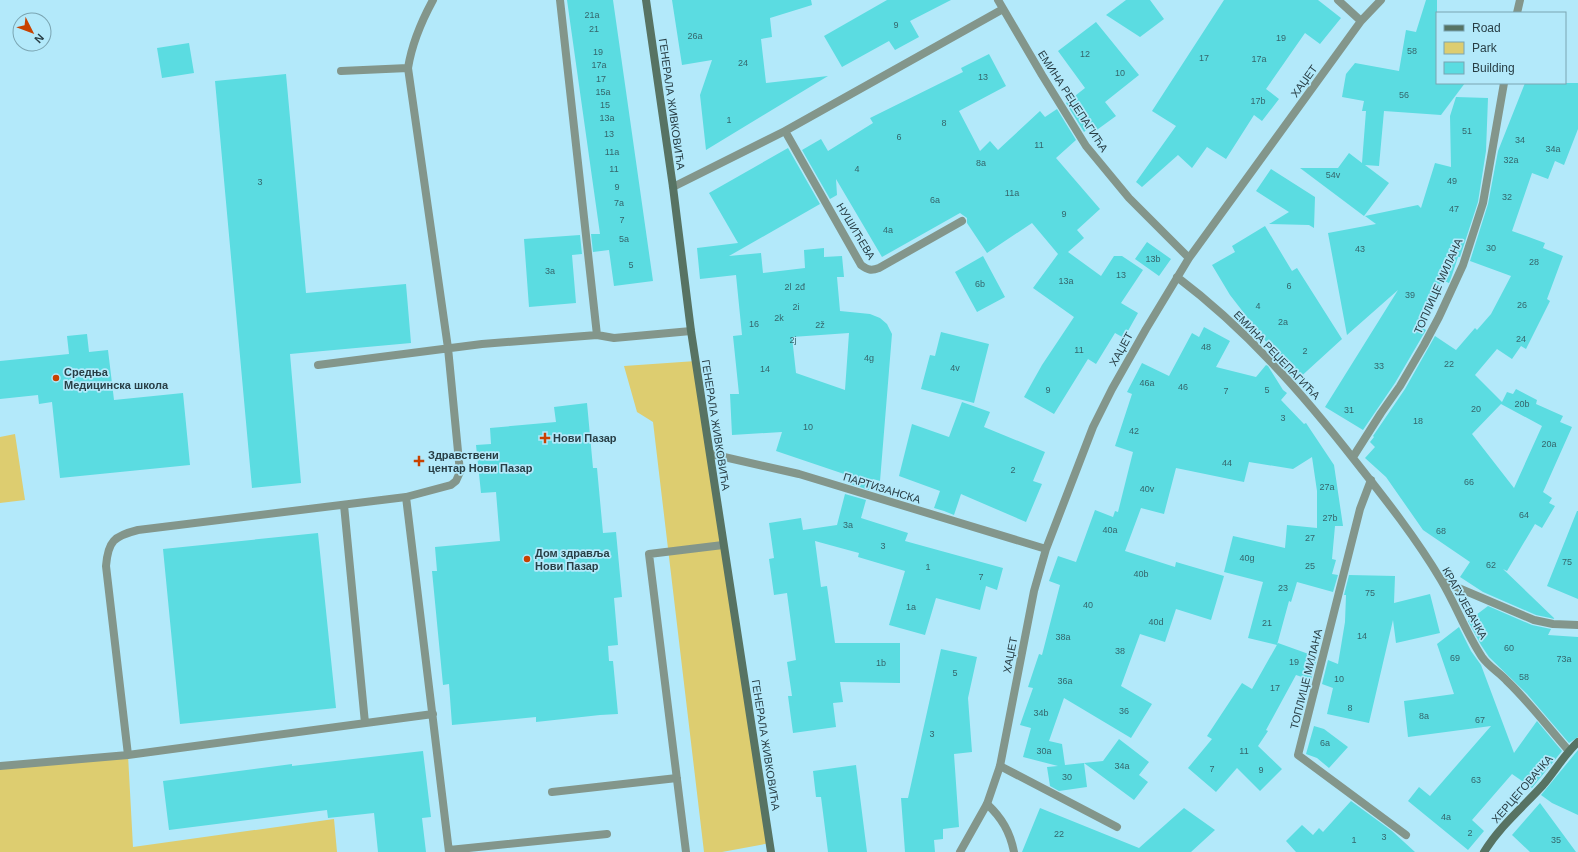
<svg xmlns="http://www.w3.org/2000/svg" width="1578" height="852" font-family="Helvetica,sans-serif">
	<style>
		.green { fill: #ddcd70 }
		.building { fill: #5bdce1; fill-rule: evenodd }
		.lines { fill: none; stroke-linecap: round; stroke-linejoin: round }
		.lane { stroke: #83968b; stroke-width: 8 }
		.street { stroke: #83968b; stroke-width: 8 }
		.secondary { stroke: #577363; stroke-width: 8 }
		.poi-dot { fill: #c84200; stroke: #b3e9fa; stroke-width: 1.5 }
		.labels { text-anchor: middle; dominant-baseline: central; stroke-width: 3.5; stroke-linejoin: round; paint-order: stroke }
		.number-label { font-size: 9px; fill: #35666c }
		.street-label { font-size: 11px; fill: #283e45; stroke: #b3e9fa }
		.poi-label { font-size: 11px; font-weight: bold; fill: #283e45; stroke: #b3e9fa; text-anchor: start }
	</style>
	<rect width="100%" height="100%" fill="#b3e9fa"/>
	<!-- green -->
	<path class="green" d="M 696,361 L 770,843 L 722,852 L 704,852 L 653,422 L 637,412 L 624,366 Z
		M 15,434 L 25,500 L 0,503 L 0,437 Z
		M 128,755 L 133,847 L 334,819 L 337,852 L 0,852 L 0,766 Z"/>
	<!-- building -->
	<path class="building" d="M 567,0 L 613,0 L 653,281 L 614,286 L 609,250 L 593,252 L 591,234 L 600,234 Z
		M 672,0 L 811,0 L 812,5 L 770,18 L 772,37 L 761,39 L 766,83 L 828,76 L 706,150 L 700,95 L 712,60 L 682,65 Z
		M 887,0 L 951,0 L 910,21 L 919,37 L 895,50 L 889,41 L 842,67 L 824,36 Z
		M 1126,0 L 1150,0 L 1164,19 L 1140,37 L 1106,15 Z
		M 1224,0 L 1318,0 L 1341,18 L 1320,44 L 1305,33 L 1266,89 L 1279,99 L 1262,121 L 1254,115 L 1226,159 L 1207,147 L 1192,168 L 1178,155 L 1142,187 L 1136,182 L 1176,126 L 1152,111 Z
		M 1426,0 L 1437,0 L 1437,84 L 1465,83 L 1441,115 L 1384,111 L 1379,166 L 1365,165 L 1389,183 L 1364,216 L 1300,168 L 1338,168 L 1349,153 L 1362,163 L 1366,111 L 1362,111 L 1364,101 L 1342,97 L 1346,74 L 1355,63 L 1399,71 L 1406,30 L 1416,32 Z
		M 1096,22 L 1139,75 L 1105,102 L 1116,116 L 1094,132 L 1090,127 L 1084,132 L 1066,103 L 1085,88 L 1058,51 Z
		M 189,43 L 194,73 L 162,78 L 157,48 Z
		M 989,54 L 1006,86 L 959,111 L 980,151 L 990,141 L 998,150 L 1040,111 L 1045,117 L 1057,109 L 1076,140 L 1056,158 L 1100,209 L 1077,230 L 1084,238 L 1068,252 L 1101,276 L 1114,256 L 1122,256 L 1143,270 L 1121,303 L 1138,313 L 1124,338 L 1115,333 L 1096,364 L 1088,359 L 1054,414 L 1024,397 L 1042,365 L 1074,317 L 1033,288 L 1058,254 L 1032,223 L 987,253 L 967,223 L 967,218 L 960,213 L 882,257 L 836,179 L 837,195 L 830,199 L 802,150 L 821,139 L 828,151 L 873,123 L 870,118 L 963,72 L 961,68 Z
		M 286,74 L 306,293 L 406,284 L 411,343 L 290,354 L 301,483 L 252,488 L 215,81 Z
		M 1525,83 L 1578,83 L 1578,129 L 1564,165 L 1555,161 L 1548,179 L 1532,173 L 1512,231 L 1545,243 L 1543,248 L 1563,256 L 1547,299 L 1550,301 L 1526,349 L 1521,346 L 1512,359 L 1497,349 L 1475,375 L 1502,402 L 1507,392 L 1513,394 L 1516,389 L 1537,400 L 1536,404 L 1563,416 L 1560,422 L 1572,427 L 1543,492 L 1552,498 L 1549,503 L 1555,506 L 1542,528 L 1535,524 L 1507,571 L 1503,569 L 1555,619 L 1536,615 L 1483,592 L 1460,577 L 1470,562 L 1423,530 L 1386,477 L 1365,458 L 1375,447 L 1370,442 L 1374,437 L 1373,436 L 1405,389 L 1435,336 L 1456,350 L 1475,328 L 1477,330 L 1491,314 L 1511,276 L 1470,261 L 1488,204 L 1498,151 ZM 1501,404 L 1542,426 L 1514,488 L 1472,434 Z
		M 1456,97 L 1488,98 L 1486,151 L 1478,202 L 1460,257 L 1458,257 L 1451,278 L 1449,283 L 1442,280 L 1420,326 L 1426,330 L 1395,383 L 1363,430 L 1325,407 L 1398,290 L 1347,335 L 1328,233 L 1376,224 L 1365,216 L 1418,205 L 1421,208 L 1435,163 L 1451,167 L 1450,116 Z
		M 788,148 L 820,204 L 729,256 L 761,253 L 763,273 L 805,268 L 804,250 L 824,248 L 824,257 L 842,256 L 844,277 L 837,277 L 840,311 L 870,314 L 880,318 L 887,324 L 892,334 L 880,481 L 873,479 L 869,490 L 848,483 L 850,476 L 776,451 L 782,432 L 732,435 L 730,394 L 739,394 L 733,336 L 742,335 L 736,275 L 700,279 L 697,248 L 738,243 L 709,193 ZM 849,333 L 845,390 L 796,373 L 792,337 Z
		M 1271,169 L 1315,197 L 1314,228 L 1309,225 L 1269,224 L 1289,212 L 1256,191 Z
		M 1265,226 L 1292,271 L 1297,268 L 1342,339 L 1296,381 L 1278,361 L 1274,355 L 1275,353 L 1230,295 L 1212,265 L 1235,252 L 1232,246 Z
		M 580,235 L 582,254 L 572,255 L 576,303 L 529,307 L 524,239 Z
		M 1147,242 L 1171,259 L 1159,276 L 1135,259 Z
		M 983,256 L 1005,297 L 977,312 L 955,272 Z
		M 1204,327 L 1230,341 L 1216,367 L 1256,377 L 1266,365 L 1268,366 L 1283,390 L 1287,393 L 1281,400 L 1304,424 L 1306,423 L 1334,465 L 1343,526 L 1335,526 L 1332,559 L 1336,560 L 1332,574 L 1338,575 L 1333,592 L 1297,582 L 1291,602 L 1289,601 L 1277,645 L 1248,638 L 1263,582 L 1224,572 L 1233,536 L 1285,548 L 1287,525 L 1317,528 L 1317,491 L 1312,457 L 1293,469 L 1249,462 L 1244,482 L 1176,468 L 1164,514 L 1141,508 L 1125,551 L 1175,567 L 1176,562 L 1224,576 L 1211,620 L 1176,609 L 1165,642 L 1140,634 L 1121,686 L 1152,704 L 1131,738 L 1064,698 L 1049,741 L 1062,744 L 1065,765 L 1103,761 L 1119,739 L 1149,762 L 1139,775 L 1148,782 L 1134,800 L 1084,763 L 1087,787 L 1059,791 L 1050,786 L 1047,767 L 1058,766 L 1023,757 L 1031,728 L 1020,725 L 1033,688 L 1028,687 L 1039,654 L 1042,655 L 1060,585 L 1049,581 L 1058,556 L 1076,562 L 1095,510 L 1113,517 L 1115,511 L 1118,512 L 1133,452 L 1115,446 L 1132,394 L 1127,392 L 1142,363 L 1169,376 L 1192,333 L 1199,337 Z
		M 941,332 L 989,344 L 974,403 L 921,389 L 930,355 L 935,356 Z
		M 87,334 L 89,352 L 108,350 L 114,400 L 183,393 L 190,465 L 60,478 L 52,402 L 39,404 L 38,395 L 0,399 L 0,361 L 69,354 L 67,336 Z
		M 962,402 L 990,412 L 984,427 L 1045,452 L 1033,481 L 1042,484 L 1026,522 L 961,494 L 954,515 L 944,511 L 934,508 L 940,491 L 899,476 L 912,424 L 949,437 Z
		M 587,403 L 593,468 L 597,468 L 603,533 L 616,532 L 622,597 L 614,598 L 618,645 L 608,646 L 609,661 L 613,661 L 618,714 L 600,715 L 536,722 L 536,717 L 452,725 L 449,684 L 443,685 L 432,571 L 437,571 L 435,547 L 500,541 L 496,492 L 481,493 L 476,445 L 491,444 L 490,428 L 556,422 L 554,407 Z
		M 845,494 L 866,500 L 861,518 L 908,533 L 905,541 L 1003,568 L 997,590 L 986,586 L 980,610 L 936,598 L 925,635 L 889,625 L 905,571 L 858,557 L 859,553 L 815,541 L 821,587 L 827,586 L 835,643 L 900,643 L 900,683 L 840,682 L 843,702 L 833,703 L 836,727 L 793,733 L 788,696 L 792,696 L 787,662 L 796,660 L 787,593 L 774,595 L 769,559 L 774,558 L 769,523 L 801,518 L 803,530 L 837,525 Z
		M 1577,511 L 1578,511 L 1578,599 L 1547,586 Z
		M 318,533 L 336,708 L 180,724 L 163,549 Z
		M 1349,575 L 1395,576 L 1394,603 L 1430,594 L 1440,633 L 1396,643 L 1393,620 L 1369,723 L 1327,714 L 1333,688 L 1322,684 L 1328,660 L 1338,664 L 1345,622 L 1346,595 L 1344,595 Z
		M 1488,606 L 1532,625 L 1551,629 L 1548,635 L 1578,637 L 1578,737 L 1569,743 L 1527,694 L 1489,657 L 1481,645 L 1468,621 Z
		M 1459,627 L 1471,651 L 1481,665 L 1514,753 L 1537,721 L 1562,751 L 1532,788 L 1512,774 L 1472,820 L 1484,831 L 1468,850 L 1408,801 L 1419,787 L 1430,796 L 1491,726 L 1408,737 L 1404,701 L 1454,694 L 1437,644 Z
		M 1278,643 L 1317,657 L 1311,680 L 1296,675 L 1266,730 L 1268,731 L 1258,746 L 1282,769 L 1260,791 L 1237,768 L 1216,792 L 1188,768 L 1212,739 L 1207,736 L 1242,683 L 1252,689 Z
		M 941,649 L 977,657 L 968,698 L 972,752 L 954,754 L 959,827 L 943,829 L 943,839 L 934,840 L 935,852 L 905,852 L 901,798 L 908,798 Z
		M 1314,726 L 1324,729 L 1348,747 L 1329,768 L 1317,758 L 1306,754 Z
		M 1578,750 L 1578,815 L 1552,803 L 1541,795 Z
		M 423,751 L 431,817 L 422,818 L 426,852 L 378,852 L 374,813 L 328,818 L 327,810 L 169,830 L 163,781 L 292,764 L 292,766 Z
		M 856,765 L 867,852 L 828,852 L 821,797 L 816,797 L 813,771 Z
		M 1351,801 L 1392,831 L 1415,852 L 1296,852 L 1286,841 L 1302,825 L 1313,835 L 1319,828 L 1323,832 Z
		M 1540,803 L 1576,852 L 1530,852 L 1512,835 Z
		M 1040,808 L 1139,848 L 1184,808 L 1215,830 L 1191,852 L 1022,852 Z"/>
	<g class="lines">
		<!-- lane -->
		<path class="lane" d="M 560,0 L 597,335
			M 341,71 L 408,68
			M 318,365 L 482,344 L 597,335 L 614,338 L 691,331
			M 1371,480 L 1360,509 L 1298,755 L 1406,835
			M 406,497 L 449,852
			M 344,505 L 365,723
			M 128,755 L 106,566 C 108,541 114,536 138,530 L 406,497 L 451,485 L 456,481 L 460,472 L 448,348 L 408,68 C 412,43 421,22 433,0
			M 0,766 L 128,755 L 433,714
			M 1000,766 L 1117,827
			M 552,792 L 677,778
			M 987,804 C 1002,818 1010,832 1014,852
			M 449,850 L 607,834
			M 686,852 L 649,554 L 723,545"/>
		<!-- street -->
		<path class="street" d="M 998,0 L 1042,75 L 1086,146 L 1129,198 L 1189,258
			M 1338,0 L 1361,21
			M 1517,13 L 1520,0
			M 785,131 L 861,265 C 868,270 871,271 879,268 L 962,221
			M 673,187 L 785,131 L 1003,9
			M 1177,277 C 1246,329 1303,394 1356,462 C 1386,500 1416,538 1441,580 C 1456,605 1466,633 1482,657 C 1489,667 1499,672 1507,681 C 1529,702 1548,727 1569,751
			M 711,454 L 799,474 L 1046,549
			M 1353,457 L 1381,413 L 1400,386 L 1424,345 L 1439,317 L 1463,265 L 1483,203 L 1504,83
			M 1442,581 L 1534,620 L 1553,624 L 1578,625
			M 960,852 L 987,804 L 1000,766 L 1034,591 L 1046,549 L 1093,427 L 1112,389 L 1146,329 L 1189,258 L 1361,21 L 1381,0"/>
		<!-- secondary -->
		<path class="secondary" d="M 646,0 L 673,187 L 691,331 L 771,852
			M 1484,852 C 1500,826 1523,807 1543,785 C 1555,771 1564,755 1578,742"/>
	</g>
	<!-- markers -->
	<g class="poi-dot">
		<circle cx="56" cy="378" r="4"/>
		<path d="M543 432h4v4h4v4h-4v4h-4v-4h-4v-4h4z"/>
		<path d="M417 455h4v4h4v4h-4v4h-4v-4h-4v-4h4z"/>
		<circle cx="527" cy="559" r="4"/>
	</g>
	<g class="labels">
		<!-- number labels -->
		<g class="number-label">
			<text x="592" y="15">21a</text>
			<text x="896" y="25">9</text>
			<text x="594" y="29">21</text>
			<text x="695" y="36">26a</text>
			<text x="1281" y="38">19</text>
			<text x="1412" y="51">58</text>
			<text x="598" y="52">19</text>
			<text x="1085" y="54">12</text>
			<text x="1204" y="58">17</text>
			<text x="1259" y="59">17a</text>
			<text x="743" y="63">24</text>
			<text x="599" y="65">17a</text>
			<text x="1120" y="73">10</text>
			<text x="983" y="77">13</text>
			<text x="601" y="79">17</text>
			<text x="603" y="92">15a</text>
			<text x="1404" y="95">56</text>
			<text x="1258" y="101">17b</text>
			<text x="605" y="105">15</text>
			<text x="607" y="118">13a</text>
			<text x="729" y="120">1</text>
			<text x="944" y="123">8</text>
			<text x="1467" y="131">51</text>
			<text x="609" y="134">13</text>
			<text x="899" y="137">6</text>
			<text x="1520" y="140">34</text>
			<text x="1039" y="145">11</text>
			<text x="1553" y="149">34a</text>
			<text x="612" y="152">11a</text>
			<text x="1511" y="160">32a</text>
			<text x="981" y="163">8a</text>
			<text x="614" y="169">11</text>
			<text x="857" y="169">4</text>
			<text x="1333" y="175">54v</text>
			<text x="1452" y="181">49</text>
			<text x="260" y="182">3</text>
			<text x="617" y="187">9</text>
			<text x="1012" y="193">11a</text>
			<text x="1507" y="197">32</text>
			<text x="935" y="200">6a</text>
			<text x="619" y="203">7a</text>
			<text x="1454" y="209">47</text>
			<text x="1064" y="214">9</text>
			<text x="622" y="220">7</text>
			<text x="888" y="230">4a</text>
			<text x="624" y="239">5a</text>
			<text x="1491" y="248">30</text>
			<text x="1360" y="249">43</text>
			<text x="1153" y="259">13b</text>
			<text x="1534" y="262">28</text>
			<text x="631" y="265">5</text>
			<text x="550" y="271">3a</text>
			<text x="1121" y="275">13</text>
			<text x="1066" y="281">13a</text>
			<text x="980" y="284">6b</text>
			<text x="1289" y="286">6</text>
			<text x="788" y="287">2l</text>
			<text x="800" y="287">2đ</text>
			<text x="1410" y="295">39</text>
			<text x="1522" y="305">26</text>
			<text x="1258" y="306">4</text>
			<text x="796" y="307">2i</text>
			<text x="779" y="318">2k</text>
			<text x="1283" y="322">2a</text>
			<text x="754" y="324">16</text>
			<text x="820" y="325">2ž</text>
			<text x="1521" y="339">24</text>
			<text x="793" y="340">2j</text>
			<text x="1206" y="347">48</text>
			<text x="1079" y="350">11</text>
			<text x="1305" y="351">2</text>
			<text x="869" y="358">4g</text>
			<text x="1449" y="364">22</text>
			<text x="1379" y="366">33</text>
			<text x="955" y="368">4v</text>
			<text x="765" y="369">14</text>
			<text x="1147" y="383">46a</text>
			<text x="1183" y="387">46</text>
			<text x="1048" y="390">9</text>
			<text x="1267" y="390">5</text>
			<text x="1226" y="391">7</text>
			<text x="1522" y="404">20b</text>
			<text x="1476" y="409">20</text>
			<text x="1349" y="410">31</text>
			<text x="1283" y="418">3</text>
			<text x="1418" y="421">18</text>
			<text x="808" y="427">10</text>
			<text x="1134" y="431">42</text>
			<text x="1549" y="444">20a</text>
			<text x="1227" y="463">44</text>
			<text x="1013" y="470">2</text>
			<text x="1469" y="482">66</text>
			<text x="1327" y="487">27a</text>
			<text x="1147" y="489">40v</text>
			<text x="1524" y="515">64</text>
			<text x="1330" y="518">27b</text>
			<text x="848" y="525">3a</text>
			<text x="1110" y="530">40a</text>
			<text x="1441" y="531">68</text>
			<text x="1310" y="538">27</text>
			<text x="883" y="546">3</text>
			<text x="1247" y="558">40g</text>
			<text x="1567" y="562">75</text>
			<text x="1491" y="565">62</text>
			<text x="1310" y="566">25</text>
			<text x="928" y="567">1</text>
			<text x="1141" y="574">40b</text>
			<text x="981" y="577">7</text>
			<text x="1283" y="588">23</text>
			<text x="1370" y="593">75</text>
			<text x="1088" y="605">40</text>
			<text x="911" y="607">1a</text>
			<text x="1156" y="622">40d</text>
			<text x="1267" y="623">21</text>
			<text x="1362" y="636">14</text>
			<text x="1063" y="637">38a</text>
			<text x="1509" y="648">60</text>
			<text x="1120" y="651">38</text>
			<text x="1455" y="658">69</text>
			<text x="1564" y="659">73a</text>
			<text x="1294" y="662">19</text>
			<text x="881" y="663">1b</text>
			<text x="955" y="673">5</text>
			<text x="1524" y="677">58</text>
			<text x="1339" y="679">10</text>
			<text x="1065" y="681">36a</text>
			<text x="1275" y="688">17</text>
			<text x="1350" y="708">8</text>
			<text x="1124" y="711">36</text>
			<text x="1041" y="713">34b</text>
			<text x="1424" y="716">8a</text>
			<text x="1480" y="720">67</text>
			<text x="932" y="734">3</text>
			<text x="1325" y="743">6a</text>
			<text x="1044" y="751">30a</text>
			<text x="1244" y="751">11</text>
			<text x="1122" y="766">34a</text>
			<text x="1212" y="769">7</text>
			<text x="1261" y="770">9</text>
			<text x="1067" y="777">30</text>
			<text x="1476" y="780">63</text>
			<text x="1446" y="817">4a</text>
			<text x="1470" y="833">2</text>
			<text x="1059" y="834">22</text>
			<text x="1384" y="837">3</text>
			<text x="1354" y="840">1</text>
			<text x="1556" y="840">35</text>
		</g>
		<!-- street labels -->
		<g class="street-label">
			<text transform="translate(1304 81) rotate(-54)">ХАЏЕТ</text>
			<text transform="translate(1073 101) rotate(57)">ЕМИНА РЕЏЕПАГИЋА</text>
			<text transform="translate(672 104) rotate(82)">ГЕНЕРАЛА ЖИВКОВИЋА</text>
			<text transform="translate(856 231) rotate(59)">НУШИЋЕВА</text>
			<text transform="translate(1438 286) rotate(-66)">ТОПЛИЦЕ МИЛАНА</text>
			<text transform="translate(1121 349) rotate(-61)">ХАЏЕТ</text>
			<text transform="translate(1277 355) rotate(46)">ЕМИНА РЕЏЕПАГИЋА</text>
			<text transform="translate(716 425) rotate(81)">ГЕНЕРАЛА ЖИВКОВИЋА</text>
			<text transform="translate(882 488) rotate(17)">ПАРТИЗАНСКА</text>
			<text transform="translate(1465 603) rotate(61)">КРАГУЈЕВАЧКА</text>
			<text transform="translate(1010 655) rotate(-79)">ХАЏЕТ</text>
			<text transform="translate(1306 679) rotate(-76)">ТОПЛИЦЕ МИЛАНА</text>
			<text transform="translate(766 745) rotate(81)">ГЕНЕРАЛА ЖИВКОВИЋА</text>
			<text transform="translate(1522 789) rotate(-49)">ХЕРЦЕГОВАЧКА</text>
		</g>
		<!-- poi labels -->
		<g class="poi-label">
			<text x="64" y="372">Средња<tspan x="64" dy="13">Медицинска школа</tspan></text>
			<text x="553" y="438">Нови Пазар</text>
			<text x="428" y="455">Здравствени<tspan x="428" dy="13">центар Нови Пазар</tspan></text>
			<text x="535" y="553">Дом здравља<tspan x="535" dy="13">Нови Пазар</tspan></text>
		</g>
	</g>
	<!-- legend -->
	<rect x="1436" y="12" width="130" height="72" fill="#b3e9fa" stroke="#7ba5b2"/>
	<rect x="1444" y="25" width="20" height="6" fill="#577363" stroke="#7ba5b2"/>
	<text x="1472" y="32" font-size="12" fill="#283e45">Road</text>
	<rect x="1444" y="42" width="20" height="12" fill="#ddcd70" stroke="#7ba5b2"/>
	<text x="1472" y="52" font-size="12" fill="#283e45">Park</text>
	<rect x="1444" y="62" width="20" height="12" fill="#5bdce1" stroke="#7ba5b2"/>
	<text x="1472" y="72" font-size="12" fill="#283e45">Building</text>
	<!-- north arrow -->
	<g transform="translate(32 32) rotate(132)"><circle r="19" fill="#b3e9fa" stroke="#7ba5b2"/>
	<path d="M0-3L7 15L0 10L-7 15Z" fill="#c84200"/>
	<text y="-6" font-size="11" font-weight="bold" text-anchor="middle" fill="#283e45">N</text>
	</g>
</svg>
